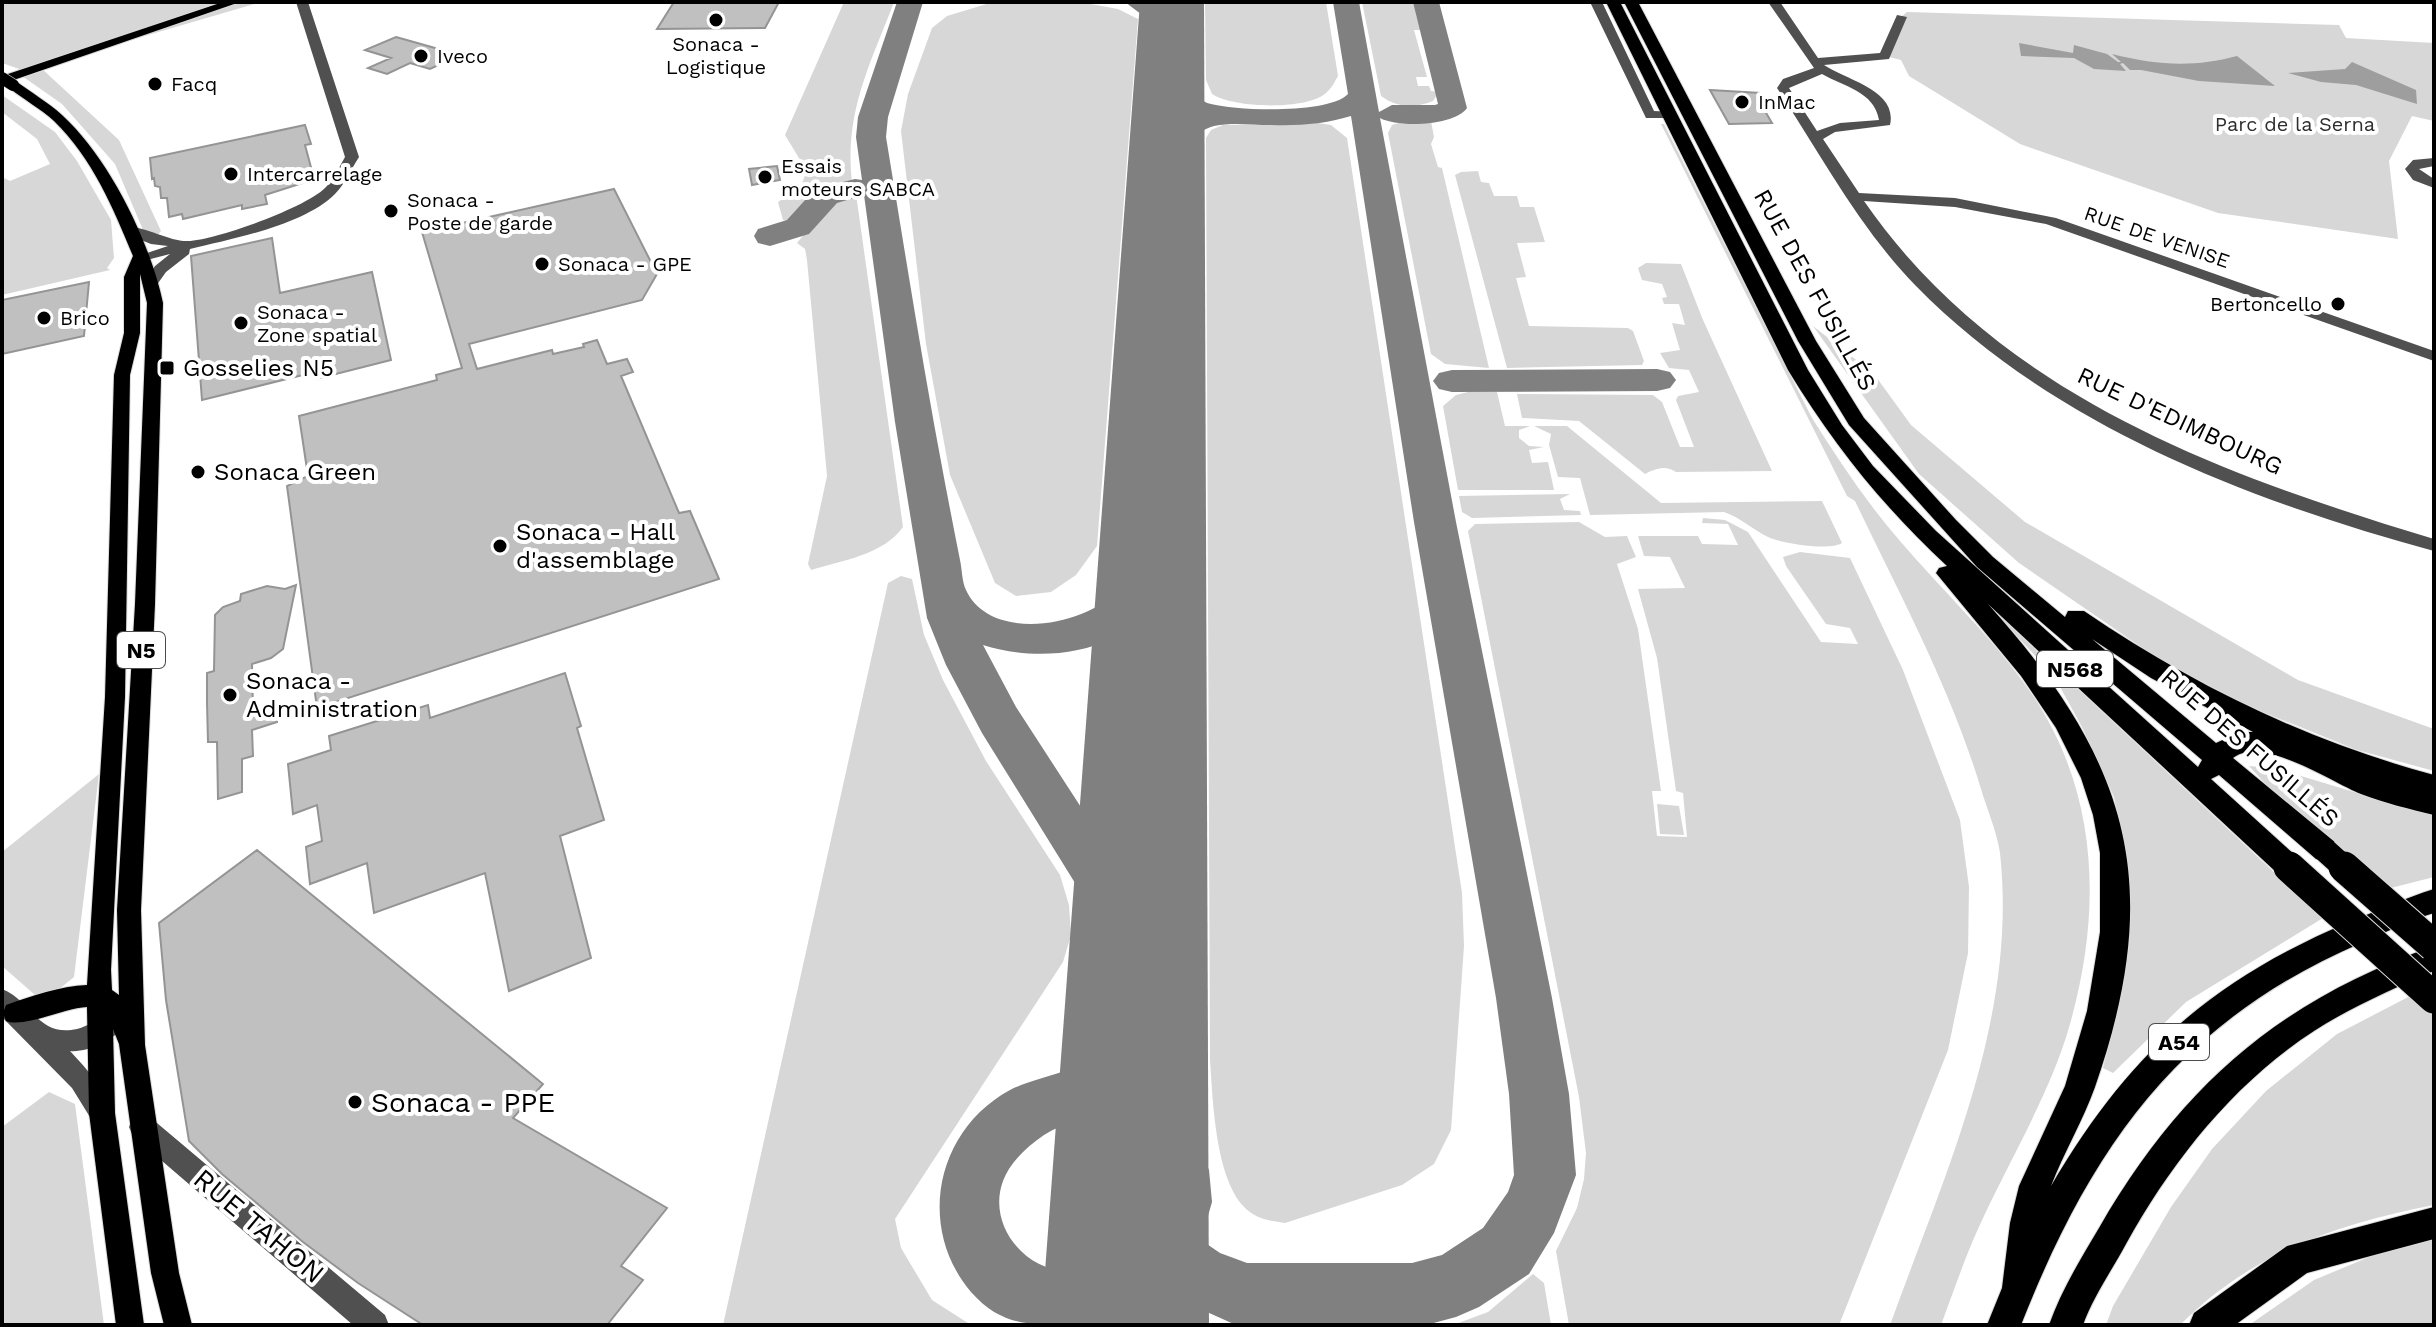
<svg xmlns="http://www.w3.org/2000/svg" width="2436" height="1327" font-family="'Work Sans',sans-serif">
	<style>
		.green { fill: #d7d7d7 }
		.water { fill: #9e9e9e }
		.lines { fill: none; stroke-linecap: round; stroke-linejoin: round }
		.taxiway { fill: #808080; fill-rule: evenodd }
		.runway { fill: #808080; fill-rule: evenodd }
		.building { fill: #c0c0c0; stroke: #949494; stroke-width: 2 }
		.major-casing { stroke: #dbdbdb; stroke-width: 2 }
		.highway-casing { stroke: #dbdbdb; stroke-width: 2 }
		.minor { fill: #505050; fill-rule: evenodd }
		.major { fill: #000; fill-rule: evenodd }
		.highway { fill: #000; fill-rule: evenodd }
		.major-bridge-casing { stroke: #dbdbdb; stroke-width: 13; stroke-linecap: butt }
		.highway-bridge-far1-casing { stroke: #dbdbdb; stroke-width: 26; stroke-linecap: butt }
		.highway-bridge-casing { stroke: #dbdbdb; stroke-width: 33; stroke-linecap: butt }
		.major-bridge { stroke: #000; stroke-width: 12 }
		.highway-bridge-far1 { stroke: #000; stroke-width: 24 }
		.highway-bridge { stroke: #000; stroke-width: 31 }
		.poi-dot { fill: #000; stroke: #fff; stroke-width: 3 }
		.labels { text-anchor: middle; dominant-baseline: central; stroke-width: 8; stroke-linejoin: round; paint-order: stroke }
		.far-poi-label { font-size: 20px; fill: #000; stroke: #fff; text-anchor: start }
		.far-park-label { font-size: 20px; fill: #2e2e2e; stroke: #fff }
		.far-street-label { font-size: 20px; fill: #000; stroke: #fff }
		.shield { fill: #fff; stroke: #4c4c4c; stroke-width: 2 }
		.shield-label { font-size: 22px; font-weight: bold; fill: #000 }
		.street-label { font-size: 24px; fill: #000; stroke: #fff }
		.poi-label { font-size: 24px; fill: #000; stroke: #fff; text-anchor: start }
		.near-poi-label { font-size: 28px; fill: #000; stroke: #fff; text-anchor: start }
		.near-street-label { font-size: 28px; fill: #000; stroke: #fff }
	</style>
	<rect width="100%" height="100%" fill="#fff"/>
	<!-- green -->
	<path class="green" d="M 2,2 L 261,2 L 25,71 L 2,63 Z
		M 844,2 L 894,2 C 870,65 844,113 852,182 C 840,184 826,186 816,194 C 805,204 800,224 783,220 L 778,202 L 787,196 L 797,196 L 806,173 L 798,172 L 802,163 L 785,135 Z
		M 1080,2 L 1118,9 L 1138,19 L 1097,546 L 1076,575 L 1051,592 L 1016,596 L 995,583 L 950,475 L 926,344 L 901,131 L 908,94 L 932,28 L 947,16 L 990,3 Z
		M 1205,2 L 1326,2 L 1338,76 C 1335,81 1332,88 1327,92 C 1309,111 1232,108 1212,94 L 1206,80 Z
		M 1362,2 L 1415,2 L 1422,30 L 1414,30 L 1427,77 L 1416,77 L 1418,86 L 1429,86 L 1431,91 L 1439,92 L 1433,101 C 1416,108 1397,108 1381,96 Z
		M 1907,12 L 2339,25 L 2346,38 L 2434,43 L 2434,121 L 2412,116 L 2389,161 L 2398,239 L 2218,213 L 2020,144 L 1909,76 L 1901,60 L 1889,57 L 1901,17 Z
		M 41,68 L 119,140 L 161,231 L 157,236 L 146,237 L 115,164 L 62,104 L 22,76 Z
		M 2,95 L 55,132 L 77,161 L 111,220 L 114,258 L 107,268 L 110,270 L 2,295 L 2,177 L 10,181 L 50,164 L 37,139 L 2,112 Z
		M 1405,121 L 1431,121 L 1434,137 L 1431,144 L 1438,167 L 1442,168 L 1489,368 L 1445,364 L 1431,354 L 1388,133 L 1392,125 Z
		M 1318,123 L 1331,125 L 1347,138 L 1462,893 L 1464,946 L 1451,1130 L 1434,1164 L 1402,1185 L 1285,1223 C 1273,1221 1260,1220 1250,1212 C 1215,1187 1213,1100 1210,1060 L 1206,138 L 1211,130 L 1223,125 Z
		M 1661,124 L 1664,124 L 1812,418 C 1839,461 1867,503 1900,541 C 1941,589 1987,632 2024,683 C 2099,785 2103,907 2070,1024 C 2050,1095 2008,1162 1978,1229 C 1964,1260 1953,1293 1941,1325 L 1890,1325 C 1945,1173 2018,1019 2000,853 C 1997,832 1987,809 1981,789 C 1951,689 1900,595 1855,501 L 1847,496 Z
		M 1478,171 L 1481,182 L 1489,183 L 1494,196 L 1517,196 L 1520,207 L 1534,207 L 1545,242 L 1517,243 L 1526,277 L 1516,278 L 1529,326 L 1628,328 L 1633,331 L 1644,361 L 1642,365 L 1507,368 L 1455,175 L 1461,172 Z
		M 856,194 L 903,527 C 883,555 843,560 811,570 L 808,564 L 827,476 L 807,260 L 805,249 L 797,243 L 831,201 Z
		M 1646,263 L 1681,264 L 1703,320 L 1772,471 L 1676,472 C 1666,465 1656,468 1645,474 L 1579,421 L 1522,418 L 1517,394 L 1653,395 L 1662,402 L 1680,447 L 1694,447 L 1676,400 L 1678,396 L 1699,392 L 1689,370 L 1669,368 L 1660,353 L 1680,350 L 1672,323 L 1685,325 L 1679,304 L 1664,304 L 1662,298 L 1667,297 L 1662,284 L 1642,280 L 1638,268 Z
		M 1813,326 L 1874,374 L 1911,425 L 2025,522 L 2298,680 L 2434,729 L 2434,771 L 2357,750 L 2233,700 L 2160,660 L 2019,563 L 1919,474 Z
		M 1468,392 L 1497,392 L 1505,426 L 1530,426 L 1519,430 L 1519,438 L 1529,446 L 1544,447 L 1529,450 L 1532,463 L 1548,462 L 1554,490 L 1458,490 L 1443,406 L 1456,395 Z
		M 1534,426 L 1567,426 L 1661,503 L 1822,501 L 1842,543 C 1830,551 1782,544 1768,537 C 1752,529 1741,518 1724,512 L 1590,515 L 1580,478 L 1558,477 L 1549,445 L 1551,434 Z
		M 1570,494 L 1560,499 L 1564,510 L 1580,511 L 1581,515 L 1472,518 L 1462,512 L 1459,496 Z
		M 1703,518 L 1725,520 L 1748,532 L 1821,642 L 1858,644 L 1850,628 L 1826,624 L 1786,566 L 1783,557 L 1800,552 L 1850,558 L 1903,670 L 1960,820 L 1969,887 L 1968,953 L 1948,1050 L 1839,1325 L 1569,1325 L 1556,1251 L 1577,1208 L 1584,1179 L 1586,1153 L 1579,1097 L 1468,531 L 1475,524 L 1579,522 L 1605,537 L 1627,536 L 1636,557 L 1617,564 L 1638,629 L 1661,791 L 1652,791 L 1657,836 L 1687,837 L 1683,793 L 1676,791 L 1657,658 L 1638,589 L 1685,588 L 1670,557 L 1644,556 L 1638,536 L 1698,536 L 1702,544 L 1738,545 L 1728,524 L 1702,523 Z
		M 901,576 L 912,579 L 924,635 L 943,680 L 986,761 L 1060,875 L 1069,905 L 1071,935 L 1063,962 L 895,1219 L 901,1248 L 932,1300 L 971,1325 L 723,1325 L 888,583 Z
		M 1986,603 L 2323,918 L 2186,1002 L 2113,1073 L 2103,1068 L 2118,1006 L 2127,944 L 2129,874 L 2114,797 L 2083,729 L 2054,676 Z
		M 2249,766 L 2274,768 L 2434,816 L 2434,877 L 2383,890 L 2281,801 Z
		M 99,774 L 74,977 L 43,1002 L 2,966 L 2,852 Z
		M 1657,804 L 1679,806 L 1684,835 L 1660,834 Z
		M 2414,994 L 2434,1012 L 2434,1205 C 2336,1224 2252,1253 2180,1325 L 2106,1325 L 2113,1306 L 2171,1207 L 2212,1149 L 2266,1091 L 2337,1034 Z
		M 49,1092 L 75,1104 L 104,1325 L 2,1325 L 2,1127 Z
		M 2434,1230 L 2434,1325 L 2249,1325 L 2314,1280 Z
		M 1533,1274 L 1544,1283 L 1551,1325 L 1453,1325 L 1488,1312 Z"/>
	<!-- water -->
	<path class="water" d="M 2019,43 L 2073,53 L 2074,45 L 2107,54 L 2118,62 L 2121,62 L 2112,54 C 2156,65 2193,68 2237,56 L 2275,86 L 2199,81 L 2141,70 L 2130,70 L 2123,63 L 2120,64 L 2126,71 L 2094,69 L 2074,58 L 2021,56 Z
		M 2352,62 L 2416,90 L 2417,104 L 2356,85 L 2321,82 L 2288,73 L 2345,69 Z"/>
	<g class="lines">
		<!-- taxiway -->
		<path class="taxiway" d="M 897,2 L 923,2 L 888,117 L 886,137 C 905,252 923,368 945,483 C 950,509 955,535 960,560 C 962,569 962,582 966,590 C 991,644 1089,626 1120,588 C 1133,572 1127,548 1138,531 L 1153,527 L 1168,531 L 1174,541 C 1172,557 1172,575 1164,589 C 1132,653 1045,665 983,645 L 1016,707 L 1160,929 L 1165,1015 L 1155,1062 L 1168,1097 L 1186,1118 L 1209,1170 L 1212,1202 L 1201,1240 L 1220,1253 L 1247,1263 L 1412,1263 L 1442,1255 L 1483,1228 L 1508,1192 L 1514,1175 L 1509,1094 L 1496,998 L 1414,522 L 1351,116 C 1325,124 1298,126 1271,125 C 1252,125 1233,122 1214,126 C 1190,132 1182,160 1156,153 L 1152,147 L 1169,126 L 1188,115 L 1170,104 L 1155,83 L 1159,77 C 1184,71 1188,98 1211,104 C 1238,111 1329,114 1348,94 L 1333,2 L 1359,2 L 1379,112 L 1392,105 L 1435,105 L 1438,104 L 1413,2 L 1439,2 L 1467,108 C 1455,126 1398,128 1380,118 L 1456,522 L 1552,998 L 1569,1094 L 1576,1175 L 1554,1233 L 1529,1274 L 1479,1307 L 1456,1317 L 1426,1325 L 1236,1325 L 1169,1295 C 1136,1327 1118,1325 1075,1325 C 1031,1325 1002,1327 971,1292 C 916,1227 936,1130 1010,1090 C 1034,1077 1091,1070 1102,1047 C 1115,1019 1109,964 1106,933 L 982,733 L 946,665 L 927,618 L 895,422 L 864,195 L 837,203 L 809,234 L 770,246 L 758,243 L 754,236 L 758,229 L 787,220 L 815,189 L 855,179 L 862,180 L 856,137 L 858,117 ZM 1113,1109 L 1122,1131 L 1109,1136 L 1100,1157 L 1112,1209 L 1127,1245 C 1119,1253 1109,1265 1098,1268 C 1089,1272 1077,1271 1067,1271 C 1024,1270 987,1224 1003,1181 C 1010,1162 1028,1146 1044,1135 C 1064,1122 1090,1118 1113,1109 Z
			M 1125,2 C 1155,2 1175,1 1184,35 L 1180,41 L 1162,41 L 1154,24 Z
			M 1657,369 L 1670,372 L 1676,380 L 1670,388 L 1657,391 L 1452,392 L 1439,389 L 1433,381 L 1439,373 L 1452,370 Z"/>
		<!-- runway -->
		<path class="runway" d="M 1140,2 L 1204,2 L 1209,1325 L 1041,1325 Z"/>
	</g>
	<!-- building -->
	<path class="building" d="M 674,2 L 779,2 L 765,28 L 657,29 Z
		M 396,37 L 460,55 L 430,69 L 410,63 L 387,74 L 368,68 L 391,58 L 365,50 Z
		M 1710,90 L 1761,93 L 1772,111 L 1765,111 L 1772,123 L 1729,124 Z
		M 305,125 L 311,144 L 305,145 L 312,171 L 306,182 L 265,195 L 267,204 L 242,209 L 242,205 L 183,219 L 182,214 L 169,217 L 167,198 L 161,198 L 160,187 L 155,186 L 154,178 L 152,179 L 150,158 Z
		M 777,166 L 780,180 L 752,185 L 749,169 Z
		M 614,189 L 657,274 L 642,300 L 469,344 L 477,369 L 552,350 L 553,354 L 584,347 L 583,344 L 597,340 L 607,364 L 627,359 L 633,372 L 621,376 L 679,513 L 690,511 L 719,579 L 317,708 L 287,486 L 308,476 L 299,416 L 437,380 L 436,375 L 462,368 L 422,232 Z
		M 272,238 L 280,293 L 372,272 L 391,360 L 316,379 L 315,372 L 202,400 L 191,256 Z
		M 89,282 L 84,336 L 2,354 L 2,300 Z
		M 296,585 L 283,649 L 271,658 L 252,664 L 253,713 L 276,706 L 277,722 L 252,730 L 253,756 L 242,759 L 242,792 L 218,799 L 217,742 L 208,742 L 207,703 L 207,673 L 214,671 L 215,615 L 223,607 L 240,601 L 241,594 L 267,586 L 285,589 Z
		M 565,673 L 581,726 L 577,728 L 604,820 L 560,836 L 591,958 L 509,991 L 485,873 L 374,913 L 367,863 L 310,884 L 306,847 L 322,841 L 317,805 L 293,814 L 288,764 L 331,750 L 329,736 L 428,705 L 430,718 Z
		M 257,850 L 543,1084 L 513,1118 L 667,1208 L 621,1266 L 643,1280 L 607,1325 L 423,1325 L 358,1283 L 303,1242 L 222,1174 L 189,1141 L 166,1000 L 159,923 Z"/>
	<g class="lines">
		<!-- major casing -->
		<g class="major-casing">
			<path id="major" d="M 223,2 L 240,2 L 2,84 L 2,76 Z
				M 9,82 L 17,82 C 32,93 49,103 62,115 C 109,158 150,241 163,303 L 155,604 L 141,910 L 145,1045 L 179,1273 L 192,1325 L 164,1325 L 151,1273 L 119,1044 L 113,1029 L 115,1113 L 144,1325 L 116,1325 L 89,1113 L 87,1007 C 64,1008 25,1028 6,1021 L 3,1013 L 6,1005 C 32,996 60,986 87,985 L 105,697 L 114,375 L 124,333 L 124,277 L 133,256 C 113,208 93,159 54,121 C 41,109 23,99 9,88 ZM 140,274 L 147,303 L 135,604 L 117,910 L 119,995 L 112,990 L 111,970 L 125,697 L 130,375 L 140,333 Z"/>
		</g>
		<!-- highway casing -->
		<g class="highway-casing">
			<path id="highway" d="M 1606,2 L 1620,2 L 1808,370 L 1842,425 L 1873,466 L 1936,531 L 2198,767 L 2202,760 L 1977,567 L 1849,425 L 1798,341 L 1624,2 L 1638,2 L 1816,341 L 1864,418 L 1956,520 L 1993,557 L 2065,617 L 2068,611 L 2084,611 C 2193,685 2307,741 2434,775 L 2434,815 C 2409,809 2385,803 2361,794 C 2331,782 2262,735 2233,758 L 2336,843 L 2340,851 L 2336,859 L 2326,862 L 2316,859 L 2219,775 L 2211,779 L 2296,856 L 2300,864 L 2296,872 L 2286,875 L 2276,872 L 1988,604 C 2129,761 2166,883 2095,1087 C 2083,1121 2064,1152 2051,1186 C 2128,1055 2208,982 2349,922 C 2377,911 2405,898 2434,889 L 2434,913 C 2409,920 2385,933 2361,943 C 2180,1021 2092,1145 2021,1325 L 1987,1325 L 2002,1288 L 2010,1223 L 2019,1186 L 2065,1086 L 2087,1011 L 2100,932 L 2100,853 L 2093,815 L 2081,778 L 2056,728 L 2021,676 L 1936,573 L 1939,568 L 1947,566 C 1881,504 1835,447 1788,370 ZM 2092,639 L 2151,678 L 2253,732 L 2240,732 L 2216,743 Z
				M 2434,946 L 2434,971 C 2393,989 2351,1007 2314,1031 C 2234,1083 2172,1161 2126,1244 C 2112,1270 2093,1297 2083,1325 L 2049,1325 C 2061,1291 2080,1260 2099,1228 C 2181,1086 2279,1001 2434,946 Z
				M 2434,1207 L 2434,1239 L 2307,1273 L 2235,1325 L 2189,1325 L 2194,1313 L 2287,1246 Z"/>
		</g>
		<!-- minor -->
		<path class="minor" d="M 296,2 L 308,2 L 359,157 C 351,169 345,184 335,194 C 304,225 232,239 190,249 L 189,254 L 166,272 L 156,286 L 146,286 L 144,283 L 155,266 L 170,254 L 139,262 L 132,258 L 168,246 L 151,244 L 124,233 L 124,227 C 141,224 170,242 188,241 C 216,240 305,208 325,188 C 334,180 339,167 345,157 Z
			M 1590,2 L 1602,2 L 1654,111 L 1674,112 L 1674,118 L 1646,118 Z
			M 1768,2 L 1780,2 L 1818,58 L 1880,53 L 1897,15 L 1907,17 L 1889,59 L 1824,65 C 1846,80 1898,90 1890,125 L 1835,132 L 1823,139 L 1859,193 L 1955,198 L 2056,218 L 2434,351 L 2434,361 L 2046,224 L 1955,207 L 1864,201 C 1997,394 2219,474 2434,539 L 2434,551 C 2250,501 2052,425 1916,286 C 1860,229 1821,155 1777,88 L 1783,79 L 1814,68 ZM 1822,74 C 1844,87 1874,91 1879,120 L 1840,123 L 1817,131 L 1789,88 Z
			M 2434,158 L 2434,166 L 2419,169 L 2434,179 L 2434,188 L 2413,180 L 2405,169 L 2413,160 Z
			M 2,989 C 31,1000 38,1038 77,1029 C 89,1026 101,1017 112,1013 L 121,1016 L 124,1024 C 118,1039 86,1053 70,1051 C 88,1070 104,1089 115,1113 L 111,1122 L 102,1125 L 93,1122 L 72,1088 L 2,1017 Z
			M 142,1115 L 151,1118 L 385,1315 L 389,1325 L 353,1325 L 133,1136 L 129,1127 L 133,1118 Z"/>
		<!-- major -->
		<use href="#major" class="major"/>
		<!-- highway -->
		<use href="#highway" class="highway"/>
		<!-- major-bridge casing -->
		<g class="major-bridge-casing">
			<path id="major-bridge" d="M 2,78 L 13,85"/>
		</g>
		<!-- highway-bridge-far1 casing -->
		<g class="highway-bridge-far1-casing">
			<path id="highway-bridge-far1" d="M 2326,851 L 2346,869
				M 2286,864 L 2291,869"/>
		</g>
		<!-- highway-bridge casing -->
		<g class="highway-bridge-casing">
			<path id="highway-bridge" d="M 2289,867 L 2434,998
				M 2344,867 L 2434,946"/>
		</g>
		<!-- major-bridge -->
		<use href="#major-bridge" class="major-bridge"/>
		<!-- highway-bridge-far1 -->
		<use href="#highway-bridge-far1" class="highway-bridge-far1"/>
		<!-- highway-bridge -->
		<use href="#highway-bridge" class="highway-bridge"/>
	</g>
	<!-- markers -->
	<g class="poi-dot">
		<circle cx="716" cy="20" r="8"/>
		<circle cx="421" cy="56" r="8"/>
		<circle cx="155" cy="84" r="8"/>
		<circle cx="1742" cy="102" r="8"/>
		<circle cx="231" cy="174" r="8"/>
		<circle cx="765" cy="177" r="8"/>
		<circle cx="391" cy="211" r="8"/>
		<circle cx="542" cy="264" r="8"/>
		<circle cx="2338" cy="304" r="8"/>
		<circle cx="44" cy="318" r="8"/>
		<circle cx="241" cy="323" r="8"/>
		<rect x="159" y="360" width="16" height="16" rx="4"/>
		<circle cx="198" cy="472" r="8"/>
		<circle cx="500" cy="546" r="8"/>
		<circle cx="230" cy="695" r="8"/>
		<circle cx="355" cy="1102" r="8"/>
	</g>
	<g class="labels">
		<!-- far-poi labels -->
		<g class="far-poi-label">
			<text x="716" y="44" text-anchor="middle">Sonaca -<tspan x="716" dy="23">Logistique</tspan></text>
			<text x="437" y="56">Iveco</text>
			<text x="171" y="84">Facq</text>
			<text x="1758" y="102">InMac</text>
			<text x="781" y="166">Essais<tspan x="781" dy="23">moteurs SABCA</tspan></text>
			<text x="247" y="174">Intercarrelage</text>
			<text x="407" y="200">Sonaca -<tspan x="407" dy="23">Poste de garde</tspan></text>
			<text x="558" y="264">Sonaca - GPE</text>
			<text x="2322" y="304" text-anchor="end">Bertoncello</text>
			<text x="257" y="312">Sonaca -<tspan x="257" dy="23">Zone spatial</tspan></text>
			<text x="60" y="318">Brico</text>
		</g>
		<!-- far-park labels -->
		<g class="far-park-label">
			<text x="2295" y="124">Parc de la Serna</text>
		</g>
		<!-- far-street labels -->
		<g class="far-street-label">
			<text transform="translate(2157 237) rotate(19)">RUE DE VENISE</text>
		</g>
		<!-- shield labels -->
		<g class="shield">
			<rect x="117" y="632" width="48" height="36" rx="6"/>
			<rect x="2037" y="651" width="76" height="36" rx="6"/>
			<rect x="2149" y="1024" width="60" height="36" rx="6"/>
		</g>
		<g class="shield-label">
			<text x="141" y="650">N5</text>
			<text x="2075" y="669">N568</text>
			<text x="2179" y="1042">A54</text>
		</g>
		<!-- street labels -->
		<g class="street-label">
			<text transform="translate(1815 290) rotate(61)">RUE DES FUSILLÉS</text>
			<text transform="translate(2180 421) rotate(25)">RUE D'EDIMBOURG</text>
			<text transform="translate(2250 748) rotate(41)">RUE DES FUSILLÉS</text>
		</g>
		<!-- poi labels -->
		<g class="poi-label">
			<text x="183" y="368">Gosselies N5</text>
			<text x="214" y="472">Sonaca Green</text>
			<text x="516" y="532">Sonaca - Hall<tspan x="516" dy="28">d'assemblage</tspan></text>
			<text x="246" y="681">Sonaca -<tspan x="246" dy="28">Administration</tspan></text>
		</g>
		<!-- near-poi labels -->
		<g class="near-poi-label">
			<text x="371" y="1102">Sonaca - PPE</text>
		</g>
		<!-- near-street labels -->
		<g class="near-street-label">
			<text transform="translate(259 1226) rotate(40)">RUE TAHON</text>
		</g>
	</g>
	<!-- border -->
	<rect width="2436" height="1327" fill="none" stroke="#000000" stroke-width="8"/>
</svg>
